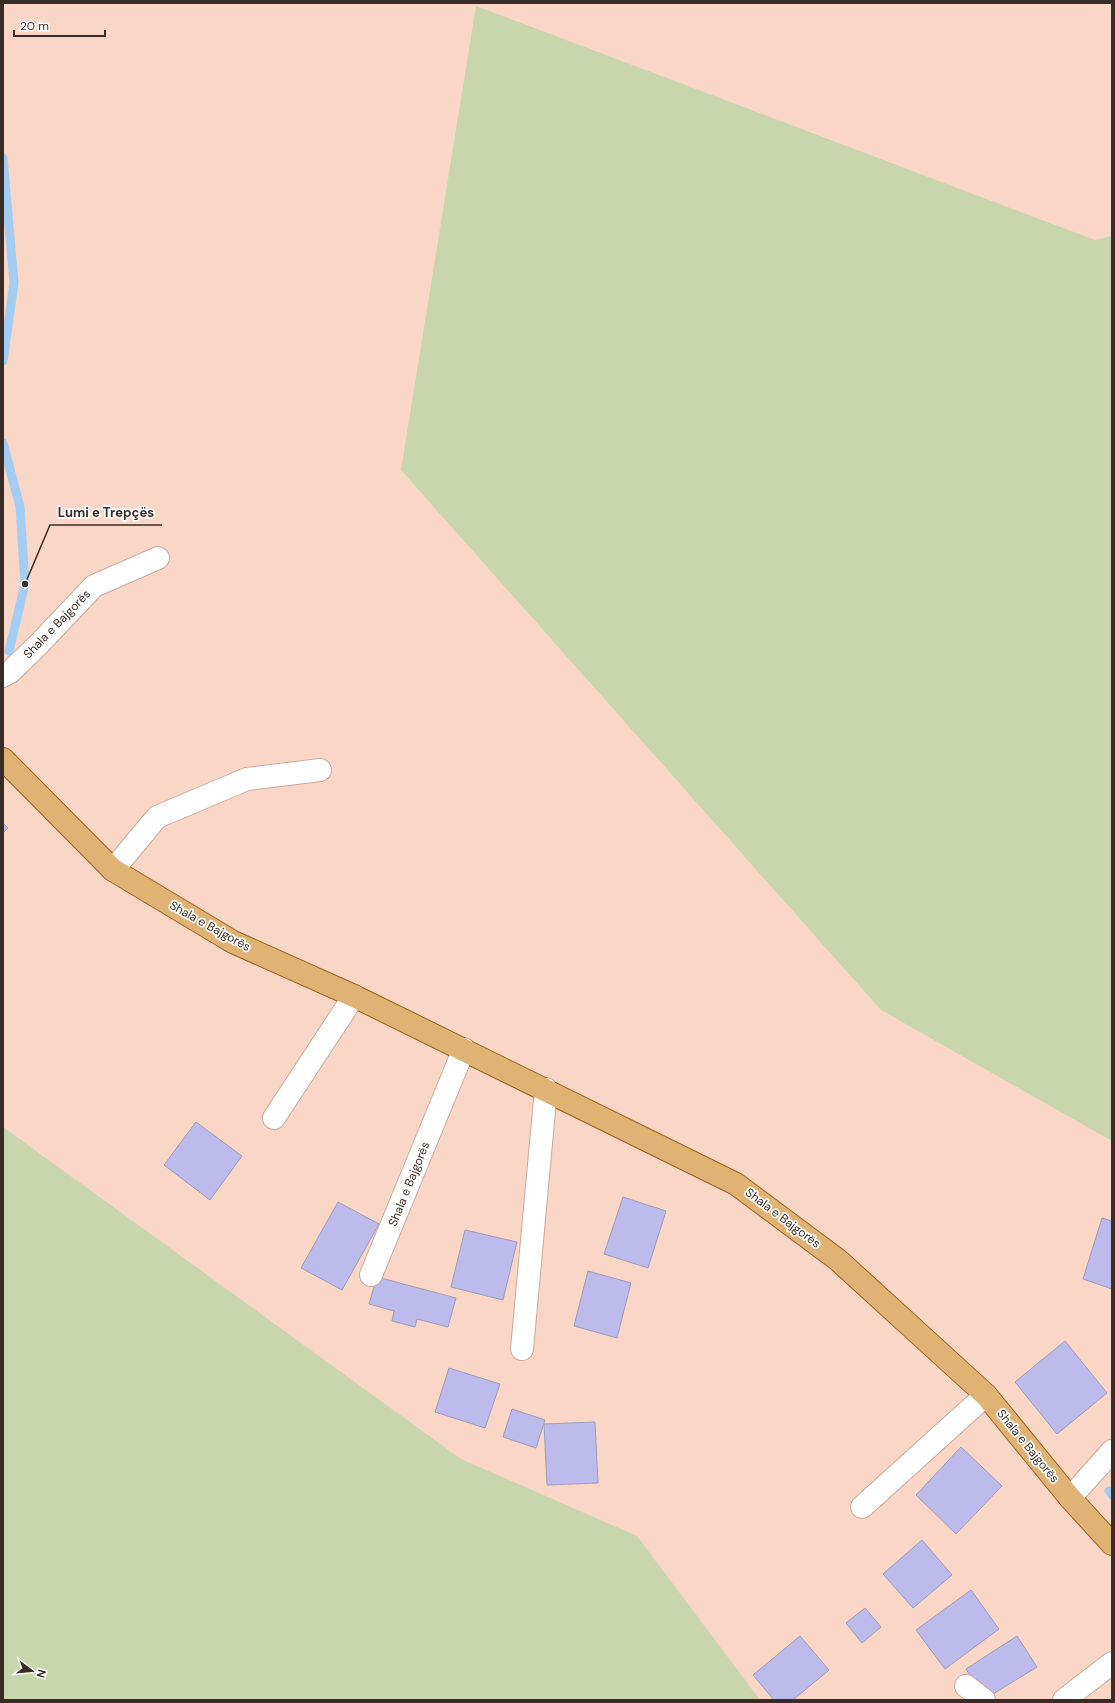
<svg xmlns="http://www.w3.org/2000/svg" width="1115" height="1703" font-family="'DM Sans',sans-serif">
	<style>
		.green { fill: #c8d5ad }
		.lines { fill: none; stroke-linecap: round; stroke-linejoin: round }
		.stream { stroke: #a4cdf3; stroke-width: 9 }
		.building { fill: #bdbbec; stroke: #9d9cbb }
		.minor-casing { stroke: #cba99b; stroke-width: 24 }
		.major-casing { stroke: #99611d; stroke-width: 24 }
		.minor { stroke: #fff; stroke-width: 22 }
		.major { stroke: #e0b274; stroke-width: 22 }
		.labels { text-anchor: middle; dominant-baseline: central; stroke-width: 3.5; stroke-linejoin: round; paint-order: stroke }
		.street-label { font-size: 12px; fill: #392c26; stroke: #fff }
		.leader { fill: none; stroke: #392c26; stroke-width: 1.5 }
		.callout-dot { fill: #392c26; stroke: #fff; stroke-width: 1.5 }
		.callout-label { font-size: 13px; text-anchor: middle; font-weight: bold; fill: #392c26; stroke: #fff; stroke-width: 3.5; stroke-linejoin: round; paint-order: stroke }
	</style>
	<rect width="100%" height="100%" fill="#fad6c7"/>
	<!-- green -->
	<path class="green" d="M 476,6 L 1095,240 L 1112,236 L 1112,1141 L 881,1010 L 401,470 Z
		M 3,1127 L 461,1459 L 637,1536 L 760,1700 L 3,1700 Z"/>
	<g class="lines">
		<!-- stream -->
		<path class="stream" d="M 3,158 L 14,283 L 3,361
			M 3,443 L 20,507 L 25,584 L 9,651
			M 1109,1491 L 1112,1495"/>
	</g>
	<!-- building -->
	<path class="building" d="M 3,823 L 8,828 L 3,833 Z
		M 196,1122 L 242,1156 L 210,1200 L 164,1165 Z
		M 623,1197 L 666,1211 L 648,1268 L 604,1254 Z
		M 338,1202 L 379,1224 L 342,1290 L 301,1268 Z
		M 1102,1218 L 1112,1221 L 1112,1289 L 1083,1279 Z
		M 465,1230 L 517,1242 L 503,1300 L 451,1287 Z
		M 588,1271 L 631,1283 L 617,1338 L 574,1326 Z
		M 377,1277 L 456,1298 L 448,1327 L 417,1319 L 415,1327 L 392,1321 L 394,1311 L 369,1304 Z
		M 1065,1341 L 1107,1393 L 1057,1434 L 1015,1382 Z
		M 449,1368 L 500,1384 L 485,1428 L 435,1412 Z
		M 512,1409 L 545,1420 L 536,1448 L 503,1437 Z
		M 595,1422 L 598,1483 L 547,1485 L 544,1424 Z
		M 961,1447 L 1002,1486 L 956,1534 L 916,1495 Z
		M 922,1540 L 952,1575 L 913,1608 L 883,1574 Z
		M 971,1590 L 999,1629 L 945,1669 L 916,1630 Z
		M 865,1608 L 881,1627 L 862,1643 L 846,1623 Z
		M 800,1636 L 829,1670 L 793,1700 L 774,1700 L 753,1675 Z
		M 1017,1636 L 1037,1667 L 985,1699 L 966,1669 Z"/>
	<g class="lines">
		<!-- minor casing -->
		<g class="minor-casing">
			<path id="minor" d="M 3,676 L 10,672 L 38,645 L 94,586 L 158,558
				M 113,870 L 157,817 L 247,779 L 320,770
				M 274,1118 L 354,996
				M 371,1275 L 464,1049
				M 522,1349 L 546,1089
				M 1070,1498 L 1112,1451
				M 862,1507 L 986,1395
				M 966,1686 L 984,1700
				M 1064,1700 L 1112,1663"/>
		</g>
		<!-- major casing -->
		<g class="major-casing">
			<path id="major" d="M 3,759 L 113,870 L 233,942 L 354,996 L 736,1184 L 838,1260 L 986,1395 L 1070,1498 L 1112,1544"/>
		</g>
		<!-- minor -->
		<use href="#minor" class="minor"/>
		<!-- major -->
		<use href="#major" class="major"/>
	</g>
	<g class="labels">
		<!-- street labels -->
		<g class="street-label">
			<text transform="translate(57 624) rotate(-46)">Shala e Bajgorës</text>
			<text transform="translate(210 926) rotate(29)">Shala e Bajgorës</text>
			<text transform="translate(409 1184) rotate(-68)">Shala e Bajgorës</text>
			<text transform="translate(783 1218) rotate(37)">Shala e Bajgorës</text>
			<text transform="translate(1028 1446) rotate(51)">Shala e Bajgorës</text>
		</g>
	</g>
	<!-- callouts -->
	<path class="leader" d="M25 584L50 525H162"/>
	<circle class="callout-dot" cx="25" cy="584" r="4"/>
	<g class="callout-label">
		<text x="106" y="517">Lumi e Trepçës</text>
	</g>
	<!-- border -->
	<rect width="1115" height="1703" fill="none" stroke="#392c26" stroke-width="8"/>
	<!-- north arrow -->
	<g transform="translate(32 1671) rotate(106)" stroke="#ffffff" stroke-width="3" paint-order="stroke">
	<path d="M0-3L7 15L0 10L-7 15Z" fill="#392c26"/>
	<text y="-6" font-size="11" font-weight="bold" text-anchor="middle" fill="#392c26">N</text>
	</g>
	<!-- scale -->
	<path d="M14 30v6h91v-6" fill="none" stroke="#392c26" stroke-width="2"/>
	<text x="20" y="30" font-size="12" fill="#392c26" stroke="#ffffff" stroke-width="3" paint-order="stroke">20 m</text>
</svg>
